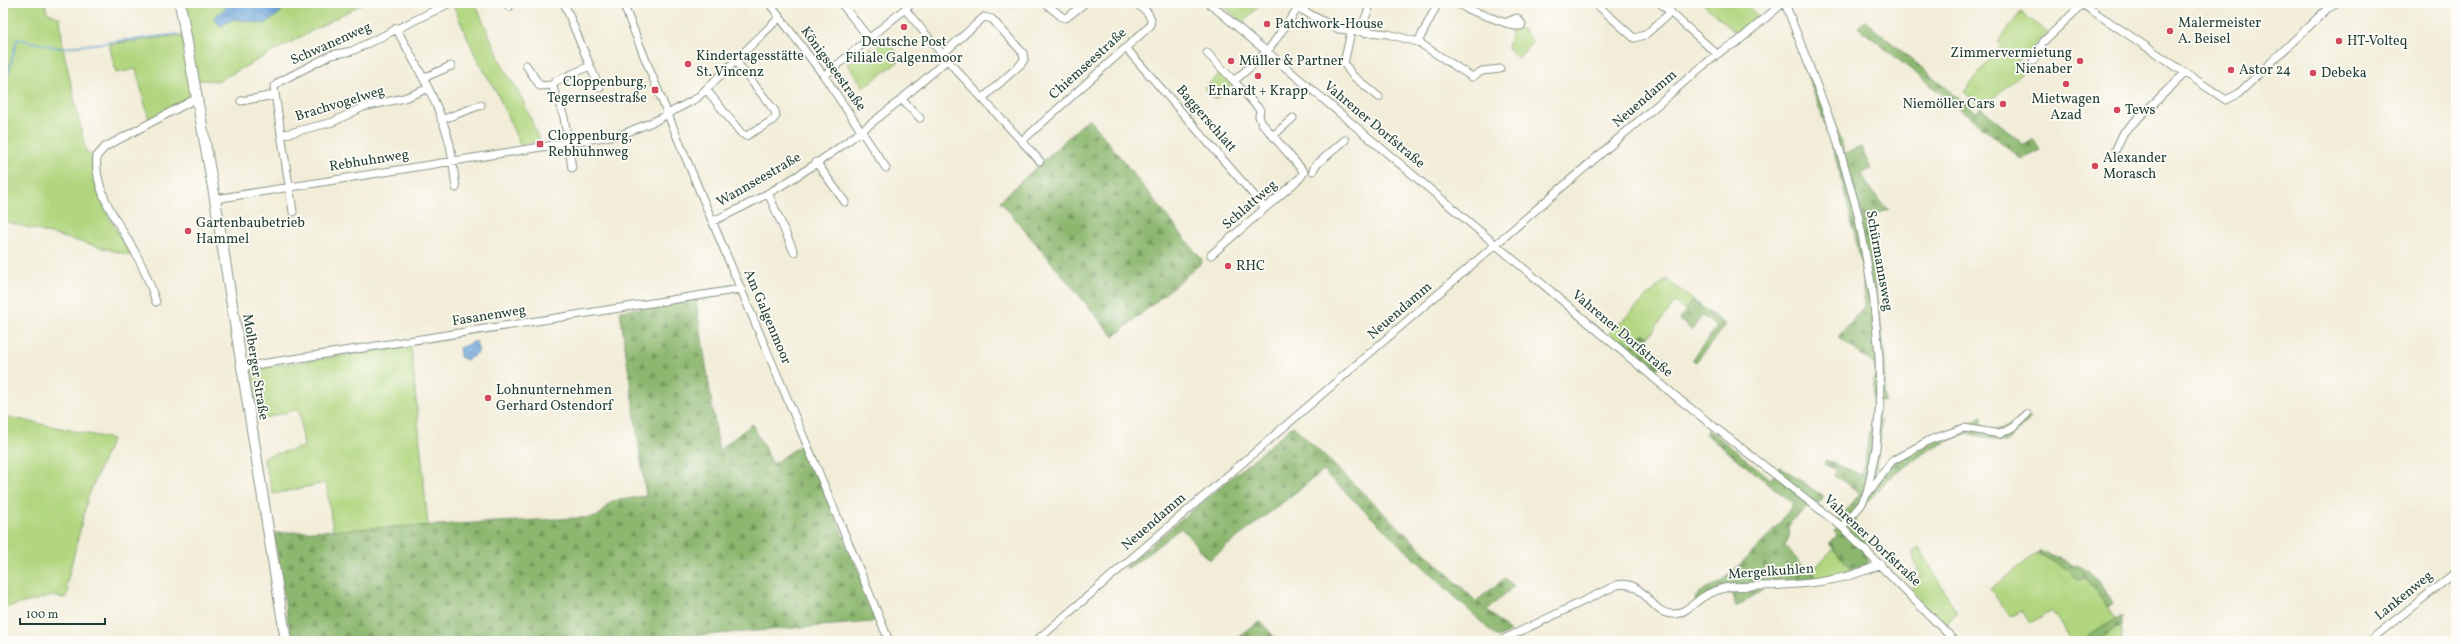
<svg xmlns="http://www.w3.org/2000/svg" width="2459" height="644" font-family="Vollkorn,serif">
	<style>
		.green { fill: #b1d67f; stroke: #688a5a }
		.forest { fill: url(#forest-firs); stroke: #567a51 }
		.water { fill: url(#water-waves); stroke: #447087 }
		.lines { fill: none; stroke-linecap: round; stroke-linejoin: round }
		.stream { stroke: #6aa4da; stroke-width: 1.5 }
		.minor-casing { stroke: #889586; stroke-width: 9 }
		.secondary-casing { stroke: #889586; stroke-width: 12 }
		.minor { stroke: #fff; stroke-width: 7 }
		.secondary { stroke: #fff; stroke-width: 10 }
		.poi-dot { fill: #d1495b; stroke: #fdfcf7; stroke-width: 1.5 }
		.labels { text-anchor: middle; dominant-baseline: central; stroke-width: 3.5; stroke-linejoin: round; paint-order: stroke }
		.poi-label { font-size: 14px; fill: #1f3d34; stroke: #fdfcf7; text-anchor: start }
		.street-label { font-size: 14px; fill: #1f3d34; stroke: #fdfcf7 }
	</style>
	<defs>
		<pattern id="forest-firs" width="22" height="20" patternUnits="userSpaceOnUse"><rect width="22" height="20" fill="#8cb76e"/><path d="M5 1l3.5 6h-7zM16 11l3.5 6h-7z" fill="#72965b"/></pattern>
		<pattern id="water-waves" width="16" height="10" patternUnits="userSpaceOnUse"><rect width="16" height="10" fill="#6aa4da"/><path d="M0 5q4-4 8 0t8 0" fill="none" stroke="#5787b2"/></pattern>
	</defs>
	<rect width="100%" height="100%" fill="#fdfcf7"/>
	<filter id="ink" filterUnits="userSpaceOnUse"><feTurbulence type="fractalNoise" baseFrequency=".025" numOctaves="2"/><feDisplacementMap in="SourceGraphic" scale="8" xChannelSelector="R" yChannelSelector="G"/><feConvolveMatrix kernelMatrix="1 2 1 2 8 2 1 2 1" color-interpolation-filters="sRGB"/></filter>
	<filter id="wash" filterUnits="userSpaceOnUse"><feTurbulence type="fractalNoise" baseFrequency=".012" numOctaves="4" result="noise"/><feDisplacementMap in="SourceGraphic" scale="16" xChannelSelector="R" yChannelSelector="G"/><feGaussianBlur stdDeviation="0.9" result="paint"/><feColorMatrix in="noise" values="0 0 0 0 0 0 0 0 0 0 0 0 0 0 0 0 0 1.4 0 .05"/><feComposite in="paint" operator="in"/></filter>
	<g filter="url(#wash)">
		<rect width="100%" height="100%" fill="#f2edd8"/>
		<!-- green -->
		<path class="green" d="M 3,3 L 45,3 L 47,12 L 60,18 L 63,48 L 86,151 L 94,157 C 90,192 115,228 133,256 L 3,221 Z
			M 183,3 L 364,3 L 218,81 L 198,80 Z
			M 456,3 L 475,3 L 505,71 L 521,96 L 540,141 L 520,145 L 498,95 L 476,57 L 453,5 Z
			M 1219,3 L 1262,3 L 1243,22 Z
			M 1702,3 L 1744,3 L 1759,17 L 1736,33 Z
			M 2021,12 L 2048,33 L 2017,62 L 2025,70 L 1982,108 L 1964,92 L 2001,46 L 1998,42 Z
			M 1512,28 L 1522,29 L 1533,42 L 1518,58 L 1508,48 Z
			M 182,35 L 193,95 L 149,120 L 136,69 L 116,73 L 109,44 Z
			M 884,36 L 902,59 L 864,87 L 847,64 L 871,47 L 874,51 L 879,47 L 876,42 Z
			M 1222,72 L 1232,84 L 1215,100 L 1204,88 Z
			M 1666,279 L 1693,300 L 1685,310 L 1675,302 L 1649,337 L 1643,333 L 1633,346 L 1623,338 L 1618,343 L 1608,334 Z
			M 411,346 L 428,526 L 333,530 L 326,483 L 273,494 L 263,457 L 304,447 L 299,409 L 259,420 L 251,369 Z
			M 3,416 L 112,439 L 88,497 L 66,587 L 69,590 L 65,598 L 53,596 L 3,608 Z
			M 1920,548 L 1957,613 L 1944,625 L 1911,591 L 1920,576 L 1912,553 Z
			M 1833,549 L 1853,570 L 1815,579 L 1812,571 Z
			M 2037,553 L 2085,577 L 2116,619 L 2081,641 L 2071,641 L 2052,611 L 2031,624 L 2022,610 L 2010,616 L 1990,589 Z
			M 2121,625 L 2123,641 L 2096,641 Z"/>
		<!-- forest -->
		<path class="forest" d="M 1865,21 L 1976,112 L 1982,108 L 2024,145 L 2034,139 L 2040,151 L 2022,159 L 1858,27 Z
			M 1815,75 L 1845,153 L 1861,147 L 1871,169 L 1862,174 L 1872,192 L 1889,210 L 1865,217 L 1885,356 L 1884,402 L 1879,401 L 1877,420 L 1882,421 L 1876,467 L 1888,471 L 1895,462 L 1982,416 L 1982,428 C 2003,431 2008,429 2024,414 L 2031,418 L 2006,443 L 1967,433 L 1930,449 L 1888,479 L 1861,509 L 1852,526 C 1866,540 1869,543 1868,564 L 1853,570 L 1829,544 L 1837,535 L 1834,531 L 1840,527 L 1838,520 L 1860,493 L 1834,475 L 1836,470 L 1824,464 L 1826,460 L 1862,475 L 1872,420 L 1875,365 L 1838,337 L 1864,306 L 1862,266 L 1842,182 L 1830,138 L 1808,77 Z
			M 1089,118 L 1202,260 L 1199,265 L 1114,337 L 1000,201 Z
			M 696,300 L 719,450 L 752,424 L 773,464 L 804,443 L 878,618 L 872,622 L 627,641 L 291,641 L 274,533 L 597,517 L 612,501 L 646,496 L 620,311 Z
			M 1693,300 L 1726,325 L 1696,362 L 1692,359 L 1717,327 L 1702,316 L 1692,330 L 1679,320 Z
			M 1643,333 L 1649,337 L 1644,343 L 1665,359 L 1654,373 L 1618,343 L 1623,338 L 1633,346 Z
			M 1293,426 L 1476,601 L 1505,578 L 1514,586 L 1487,610 L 1510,632 L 1498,638 L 1323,471 L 1209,560 L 1181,528 L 1128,569 L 1125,567 Z
			M 1708,429 L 1771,479 L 1780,466 L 1824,497 L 1819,503 L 1814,501 L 1791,522 L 1789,528 L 1790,534 L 1785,546 L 1810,574 L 1812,571 L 1815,579 L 1761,582 L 1761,591 L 1736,607 L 1729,586 L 1698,607 L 1695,598 C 1705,586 1714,587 1725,578 C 1747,558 1779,529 1793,503 L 1705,434 Z
			M 2040,550 L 2083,568 L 2098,579 L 2112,603 L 2108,607 L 2085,578 L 2078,580 L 2072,576 L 2071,571 L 2037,553 Z
			M 2121,615 L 2121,625 L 2096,641 L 2081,641 Z
			M 1260,621 L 1278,641 L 1232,641 Z"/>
		<!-- water -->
		<path class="water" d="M 227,3 L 285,3 L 280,13 L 265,24 L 234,19 L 221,26 L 214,20 L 215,16 L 225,9 Z
			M 476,341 L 479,352 L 467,360 L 460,357 L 459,348 Z"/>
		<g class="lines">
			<!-- stream -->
			<path class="stream" d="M 3,95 L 17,39 L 60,48 L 178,34"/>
		</g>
	</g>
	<g filter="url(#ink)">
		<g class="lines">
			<!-- minor casing -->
			<g class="minor-casing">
				<path id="minor" d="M 507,3 L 509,7
					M 564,3 L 590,66 L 556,81 L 552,85 L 564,117 L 572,168
					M 623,3 C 707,217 802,428 889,641
					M 769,3 L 824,76 L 886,168
					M 841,3 L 869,38
					M 1045,3 L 1062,17 L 1066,18 L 1085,3
					M 1209,3 L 1680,400 L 1842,527 L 1955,641
					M 1458,3 L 1467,9 L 1514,26 L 1521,26 L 1522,24 L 1517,18 L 1507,22
					M 1595,3 L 1634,38 L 1645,35 L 1671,12
					M 1660,3 L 1717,54
					M 1785,3 L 1835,133 L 1858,214 L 1873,294 L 1879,356 L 1880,402 L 1876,448 L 1867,493 L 1861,505 L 1842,527
					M 2081,3 L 2226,100 L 2238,94 L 2328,8 L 2338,3
					M 905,9 L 947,60 L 1040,161
					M 396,28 C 416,65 440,104 450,145 C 453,159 454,174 456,188
					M 1351,32 L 1344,63 L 1352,75 L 1379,97
					M 1365,33 L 1363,24 L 1371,3
					M 1418,42 L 1472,77 L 1482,71 L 1500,69
					M 1126,48 L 1265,208
					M 944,53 L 984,17 L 992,19 L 1023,53 L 1024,60 L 1020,65 L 983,98
					M 1207,53 L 1234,81
					M 2033,61 L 2044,41 L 2084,3
					M 526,65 L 540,86 L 552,85
					M 590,66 L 600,88
					M 824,76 L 912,3
					M 423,78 L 451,66
					M 706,89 L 741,133 L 746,136 L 772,121 L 776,116 L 775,111 L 735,60
					M 902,100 L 920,118
					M 241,101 L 275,95
					M 441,120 L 481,105
					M 282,135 L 333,122 L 363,107 L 404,98 L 427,89
					M 1273,136 L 1293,118
					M 1022,141 L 1150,26 L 1151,19 L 1147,12 L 1136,3
					M 2116,149 L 2124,132 L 2185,73
					M 816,162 L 845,202
					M 1313,171 L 1315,166 L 1345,140
					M 768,193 L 794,252
					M 215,199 L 623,134 L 657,120 L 697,98 L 779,18
					M 293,212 L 274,87 L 279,82 L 331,55 L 352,51 L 450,3
					M 713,221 C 800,183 877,122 947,60
					M 1211,255 L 1300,178 L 1304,172 L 1261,122 L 1259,116 L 1260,110 L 1234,81 L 1267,52 L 1298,8 L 1338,29 L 1388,34 L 1418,42 L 1438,3
					M 156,302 C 151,286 144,269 136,254 C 120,224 93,192 97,156 L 105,147 L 197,98
					M 242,367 L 741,289
					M 1868,493 L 1892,461 L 1930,440 L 1964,428 L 2000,434 L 2013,427 L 2027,414
					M 1036,641 L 1699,69 L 1724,49 L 1736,43 L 1783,3
					M 1500,641 L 1617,585 C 1646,579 1649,615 1674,614 C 1684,614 1695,602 1703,597 C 1711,592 1719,589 1729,587 C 1781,585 1833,587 1881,564
					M 2369,641 L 2456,572"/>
			</g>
			<!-- secondary casing -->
			<g class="secondary-casing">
				<path id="secondary" d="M 180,3 L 215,199 L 286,641"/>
			</g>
			<!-- minor -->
			<use href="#minor" class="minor"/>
			<!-- secondary -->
			<use href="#secondary" class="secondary"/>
		</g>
	</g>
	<!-- markers -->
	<g class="poi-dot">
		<circle cx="1267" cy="24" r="4"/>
		<circle cx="904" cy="27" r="4"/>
		<circle cx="2170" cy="31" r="4"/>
		<circle cx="2339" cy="41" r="4"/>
		<circle cx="1231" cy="61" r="4"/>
		<circle cx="2080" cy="61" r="4"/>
		<circle cx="688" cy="64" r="4"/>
		<circle cx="2231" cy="70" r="4"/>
		<circle cx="2313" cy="73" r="4"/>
		<circle cx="1258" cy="76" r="4"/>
		<circle cx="2066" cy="84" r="4"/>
		<rect x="651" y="86" width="8" height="8" rx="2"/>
		<circle cx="2003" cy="104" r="4"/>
		<circle cx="2117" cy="110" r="4"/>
		<rect x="536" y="140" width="8" height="8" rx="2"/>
		<circle cx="2095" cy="166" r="4"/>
		<circle cx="188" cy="231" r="4"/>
		<circle cx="1228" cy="266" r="4"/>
		<circle cx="488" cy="398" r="4"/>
	</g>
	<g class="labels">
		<!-- poi labels -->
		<g class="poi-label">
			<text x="2178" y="23">Malermeister<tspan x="2178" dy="16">A. Beisel</tspan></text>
			<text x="1275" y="24">Patchwork-House</text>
			<text x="2347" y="41">HT-Volteq</text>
			<text x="904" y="42" text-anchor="middle">Deutsche Post<tspan x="904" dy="16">Filiale Galgenmoor</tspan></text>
			<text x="2072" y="53" text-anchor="end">Zimmervermietung<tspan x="2072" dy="16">Nienaber</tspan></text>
			<text x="696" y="56">Kindertagesstätte<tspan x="696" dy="16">St. Vincenz</tspan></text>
			<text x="1239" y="61">Müller &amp; Partner</text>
			<text x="2239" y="70">Astor 24</text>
			<text x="2321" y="73">Debeka</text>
			<text x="647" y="82" text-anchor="end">Cloppenburg,<tspan x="647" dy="16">Tegernseestraße</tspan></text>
			<text x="1258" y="91" text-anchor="middle">Erhardt + Krapp</text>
			<text x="2066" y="99" text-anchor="middle">Mietwagen<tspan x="2066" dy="16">Azad</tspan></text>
			<text x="1995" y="104" text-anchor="end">Niemöller Cars</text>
			<text x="2125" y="110">Tews</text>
			<text x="548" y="136">Cloppenburg,<tspan x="548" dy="16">Rebhuhnweg</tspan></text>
			<text x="2103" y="158">Alexander<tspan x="2103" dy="16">Morasch</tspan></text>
			<text x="196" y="223">Gartenbaubetrieb<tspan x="196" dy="16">Hammel</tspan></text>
			<text x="1236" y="266">RHC</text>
			<text x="496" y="390">Lohnunternehmen<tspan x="496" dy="16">Gerhard Ostendorf</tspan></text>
		</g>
		<!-- street labels -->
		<g class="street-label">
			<text transform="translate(331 44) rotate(-24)">Schwanenweg</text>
			<text transform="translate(1088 64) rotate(-42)">Chiemseestraße</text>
			<text transform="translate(833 69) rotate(54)">Königsseestraße</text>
			<text transform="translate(1645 99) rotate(-41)">Neuendamm</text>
			<text transform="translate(340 104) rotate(-17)">Brachvogelweg</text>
			<text transform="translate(1206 119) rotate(49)">Baggerschlatt</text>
			<text transform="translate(1374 125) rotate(40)">Vahrener Dorfstraße</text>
			<text transform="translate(369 161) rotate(-9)">Rebhuhnweg</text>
			<text transform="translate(759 180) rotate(-30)">Wannseestraße</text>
			<text transform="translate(1250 205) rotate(-41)">Schlattweg</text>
			<text transform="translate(1879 261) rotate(80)">Schürmannsweg</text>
			<text transform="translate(1400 311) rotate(-41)">Neuendamm</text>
			<text transform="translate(489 316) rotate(-9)">Fasanenweg</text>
			<text transform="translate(767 317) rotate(67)">Am Galgenmoor</text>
			<text transform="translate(1622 334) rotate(40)">Vahrener Dorfstraße</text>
			<text transform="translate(255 367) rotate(81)">Molberger Straße</text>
			<text transform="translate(1154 522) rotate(-41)">Neuendamm</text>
			<text transform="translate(1872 541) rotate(43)">Vahrener Dorfstraße</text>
			<text transform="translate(1771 572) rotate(-4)">Mergelkuhlen</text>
			<text transform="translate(2404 596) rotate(-39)">Lankenweg</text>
		</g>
	</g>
	<!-- margin -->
	<rect width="2459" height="644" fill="none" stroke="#fdfcf7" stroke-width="16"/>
	<!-- scale -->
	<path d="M20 618v6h85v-6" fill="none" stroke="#1f3d34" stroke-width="2"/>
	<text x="26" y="618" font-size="12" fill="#1f3d34" stroke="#fdfcf7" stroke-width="3" paint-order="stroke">100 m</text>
</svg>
